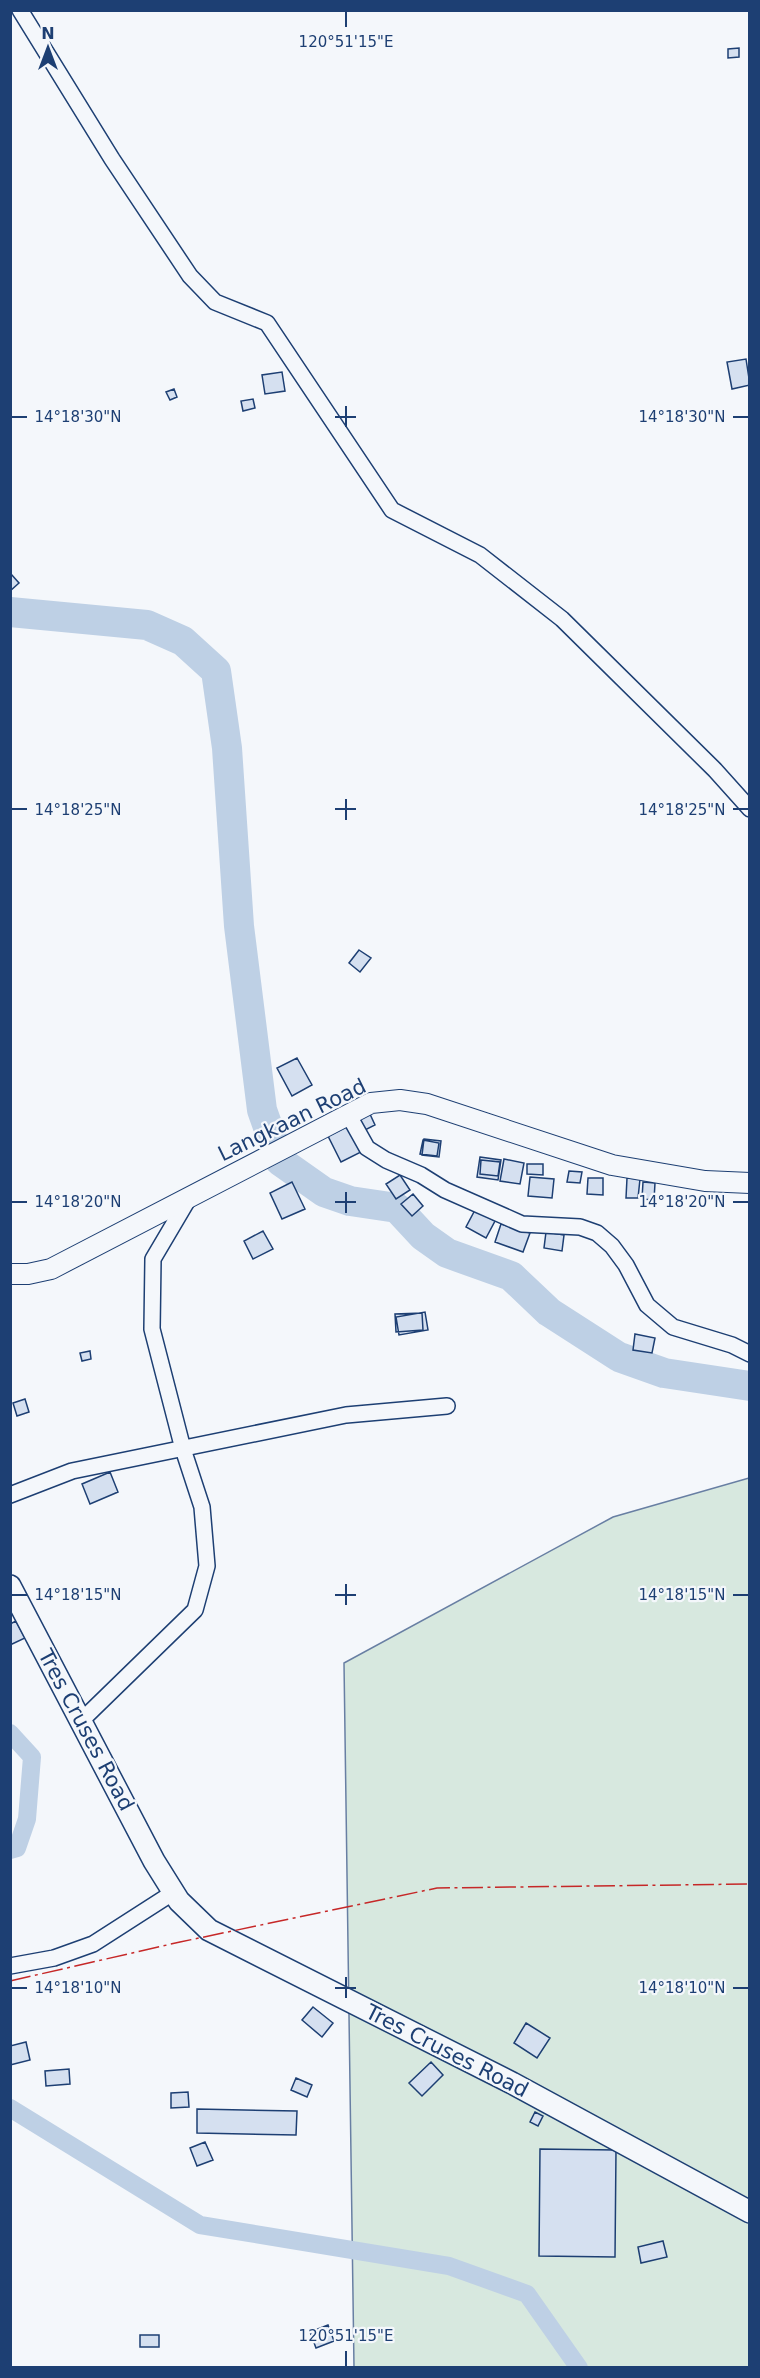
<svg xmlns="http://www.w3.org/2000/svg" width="760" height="2378" font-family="'DejaVu Sans',sans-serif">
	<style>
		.green { fill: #d7e8df; stroke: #687fa3; stroke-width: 1.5 }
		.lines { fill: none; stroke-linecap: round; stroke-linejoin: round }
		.canal { stroke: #bed0e5; stroke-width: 18 }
		.river { stroke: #bed0e5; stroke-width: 30 }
		.building { fill: #d5e0f0; stroke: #1d3f73; stroke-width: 1.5 }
		.minor-casing { stroke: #1d3f73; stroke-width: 18 }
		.tertiary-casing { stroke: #1d3f73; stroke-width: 22 }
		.secondary-casing { stroke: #1d3f73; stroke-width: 24 }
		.minor { stroke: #f4f7fb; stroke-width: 15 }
		.tertiary { stroke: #f4f7fb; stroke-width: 20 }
		.secondary { stroke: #f4f7fb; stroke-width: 21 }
		.power { stroke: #c62828; stroke-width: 1.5; stroke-dasharray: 21 4.5 3 4.5; stroke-linecap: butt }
		.ticks { fill: none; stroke: #1d3f73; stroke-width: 2 }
		.labels { text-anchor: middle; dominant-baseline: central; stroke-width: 4.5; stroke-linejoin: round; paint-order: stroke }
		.street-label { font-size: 21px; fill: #1d3f73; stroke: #f4f7fb }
		.ticks-label { font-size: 15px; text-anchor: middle; fill: #1d3f73; stroke: #f4f7fb; stroke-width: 4.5; stroke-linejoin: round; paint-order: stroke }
	</style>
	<rect width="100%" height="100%" fill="#f4f7fb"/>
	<!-- green -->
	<path class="green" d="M 749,1478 L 749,2367 L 354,2367 L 344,1663 L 613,1517 Z"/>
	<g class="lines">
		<!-- canal -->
		<path class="canal" d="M 10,1733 L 32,1757 L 27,1819 L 17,1848 L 10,1850
			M 10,2108 L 200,2225 L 449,2266 L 527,2294 L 579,2368"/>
		<!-- river -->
		<path class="river" d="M 10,612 L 147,625 L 183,641 L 216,671 L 227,748 L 239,926 L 262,1110 L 280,1161 L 324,1192 L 350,1201 L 397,1208 L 423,1236 L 447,1253 L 511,1276 L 549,1312 L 619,1357 L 664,1373 L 750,1386"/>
	</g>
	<!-- building -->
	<path class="building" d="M 739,48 L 739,57 L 728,58 L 728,49 Z
		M 746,359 L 750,385 L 732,389 L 727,362 Z
		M 282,372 L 285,391 L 265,394 L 262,375 Z
		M 174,389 L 177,397 L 170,400 L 166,392 Z
		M 253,399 L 255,408 L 243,411 L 241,401 Z
		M 11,574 L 19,583 L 10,591 L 10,575 Z
		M 359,950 L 371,958 L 360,972 L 349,963 Z
		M 297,1058 L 312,1085 L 292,1096 L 277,1068 Z
		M 369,1112 L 375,1125 L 361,1132 L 354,1118 Z
		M 348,1126 L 361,1152 L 341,1162 L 328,1136 Z
		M 424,1139 L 441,1141 L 439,1157 L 422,1155 Z
		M 423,1140 L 439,1143 L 437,1156 L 420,1154 Z
		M 480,1157 L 501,1160 L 498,1180 L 477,1177 Z
		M 504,1159 L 524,1163 L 520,1184 L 500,1181 Z
		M 481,1160 L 500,1162 L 498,1176 L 480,1174 Z
		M 527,1164 L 543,1164 L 543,1175 L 527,1174 Z
		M 569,1171 L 582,1172 L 580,1183 L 567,1182 Z
		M 400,1175 L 410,1190 L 396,1199 L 386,1184 Z
		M 530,1177 L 554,1179 L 552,1198 L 528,1196 Z
		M 588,1178 L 603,1178 L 603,1195 L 587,1194 Z
		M 627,1178 L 640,1179 L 638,1198 L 626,1198 Z
		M 292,1182 L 305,1209 L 282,1219 L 270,1193 Z
		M 643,1182 L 655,1183 L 654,1200 L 642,1199 Z
		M 413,1194 L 423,1206 L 412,1216 L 401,1204 Z
		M 475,1210 L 495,1221 L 486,1238 L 466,1227 Z
		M 501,1224 L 530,1233 L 523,1252 L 495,1242 Z
		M 263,1231 L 273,1249 L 253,1259 L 244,1241 Z
		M 546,1232 L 564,1235 L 562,1251 L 544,1248 Z
		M 425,1312 L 428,1330 L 399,1335 L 396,1317 Z
		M 422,1313 L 423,1330 L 396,1332 L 395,1314 Z
		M 635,1334 L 655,1338 L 652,1353 L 633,1350 Z
		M 90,1351 L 91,1359 L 82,1361 L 80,1353 Z
		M 25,1399 L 29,1412 L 17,1416 L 13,1403 Z
		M 110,1472 L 118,1492 L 90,1504 L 82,1484 Z
		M 16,1621 L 25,1638 L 10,1645 L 10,1624 Z
		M 313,2007 L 333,2023 L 322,2037 L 302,2020 Z
		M 526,2023 L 550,2038 L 537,2058 L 514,2043 Z
		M 26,2042 L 30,2060 L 10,2065 L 10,2046 Z
		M 431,2062 L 443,2075 L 422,2096 L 409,2083 Z
		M 69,2069 L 70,2084 L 46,2086 L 45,2071 Z
		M 296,2078 L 312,2085 L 307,2097 L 291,2090 Z
		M 188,2092 L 189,2107 L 171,2108 L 171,2093 Z
		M 197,2109 L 297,2111 L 296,2135 L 197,2133 Z
		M 535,2112 L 543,2116 L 538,2126 L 530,2122 Z
		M 205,2142 L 213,2160 L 197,2166 L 190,2148 Z
		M 540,2149 L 616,2150 L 615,2257 L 539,2256 Z
		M 663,2241 L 667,2257 L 641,2263 L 638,2247 Z
		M 328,2325 L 334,2341 L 316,2348 L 310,2332 Z
		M 140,2335 L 159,2335 L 159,2347 L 140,2347 Z"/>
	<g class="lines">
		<!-- minor casing -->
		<g class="minor-casing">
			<path id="minor" d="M 20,10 L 112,159 L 190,276 L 215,302 L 267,323 L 392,510 L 480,555 L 562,619 L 715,770 L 750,809
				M 348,1114 L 367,1148 L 386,1160 L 421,1175 L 445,1190 L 522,1224 L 580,1227 L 597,1233 L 612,1246 L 626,1265 L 647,1305 L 673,1327 L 732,1345 L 750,1354
				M 10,1495 L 72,1471 L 346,1415 L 447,1406
				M 81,1721 L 195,1610 L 207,1566 L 202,1507 L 183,1449 L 152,1329 L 153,1259 L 189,1198
				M 10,1966 L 54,1958 L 93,1944 L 174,1892"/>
		</g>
		<!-- tertiary casing -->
		<g class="tertiary-casing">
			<path id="tertiary" d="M 10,1274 L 28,1274 L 51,1269 L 371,1103 L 400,1100 L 427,1104 L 612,1165 L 705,1181 L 750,1183"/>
		</g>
		<!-- secondary casing -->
		<g class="secondary-casing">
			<path id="secondary" d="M 10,1586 L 154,1861 L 179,1901 L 209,1930 L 512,2083 L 750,2212"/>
		</g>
		<!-- minor -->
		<use href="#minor" class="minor"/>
		<!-- tertiary -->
		<use href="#tertiary" class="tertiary"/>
		<!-- secondary -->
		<use href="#secondary" class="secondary"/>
		<!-- power -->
		<path class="power" d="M 10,1981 L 180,1942 L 437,1888 L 750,1884"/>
	</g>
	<!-- ticks -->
	<path class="ticks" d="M 346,12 L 346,27M 346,406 L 346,427M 12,417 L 27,417M 335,417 L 356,417M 733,417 L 748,417M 346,799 L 346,820M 12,809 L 27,809M 335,809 L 356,809M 733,809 L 748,809M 346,1192 L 346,1213M 12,1202 L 27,1202M 335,1202 L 356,1202M 733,1202 L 748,1202M 346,1584 L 346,1605M 12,1595 L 27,1595M 335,1595 L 356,1595M 733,1595 L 748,1595M 346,1977 L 346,1998M 12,1988 L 27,1988M 335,1988 L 356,1988M 733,1988 L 748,1988M 346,2351 L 346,2366"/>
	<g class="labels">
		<!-- street labels -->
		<g class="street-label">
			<text transform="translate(292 1120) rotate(-26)">Langkaan Road</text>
			<text transform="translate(86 1730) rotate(62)">Tres Cruses Road</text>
			<text transform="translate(447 2051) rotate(27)">Tres Cruses Road</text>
		</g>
	</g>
	<g class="ticks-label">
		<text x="346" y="47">120°51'15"E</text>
		<text x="78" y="422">14°18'30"N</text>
		<text x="682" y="422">14°18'30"N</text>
		<text x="78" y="815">14°18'25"N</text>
		<text x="682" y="815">14°18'25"N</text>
		<text x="78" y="1207">14°18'20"N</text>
		<text x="682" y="1207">14°18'20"N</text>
		<text x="78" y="1600">14°18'15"N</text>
		<text x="682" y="1600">14°18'15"N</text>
		<text x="78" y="1993">14°18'10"N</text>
		<text x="682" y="1993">14°18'10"N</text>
		<text x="346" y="2341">120°51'15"E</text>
	</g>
	<!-- border -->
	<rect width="760" height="2378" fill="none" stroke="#1d3f73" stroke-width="24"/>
	<!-- north arrow -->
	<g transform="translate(48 48)" stroke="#f4f7fb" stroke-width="4.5" paint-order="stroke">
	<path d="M0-4.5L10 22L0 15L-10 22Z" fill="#1d3f73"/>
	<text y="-9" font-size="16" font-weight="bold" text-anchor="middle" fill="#1d3f73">N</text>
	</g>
</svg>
